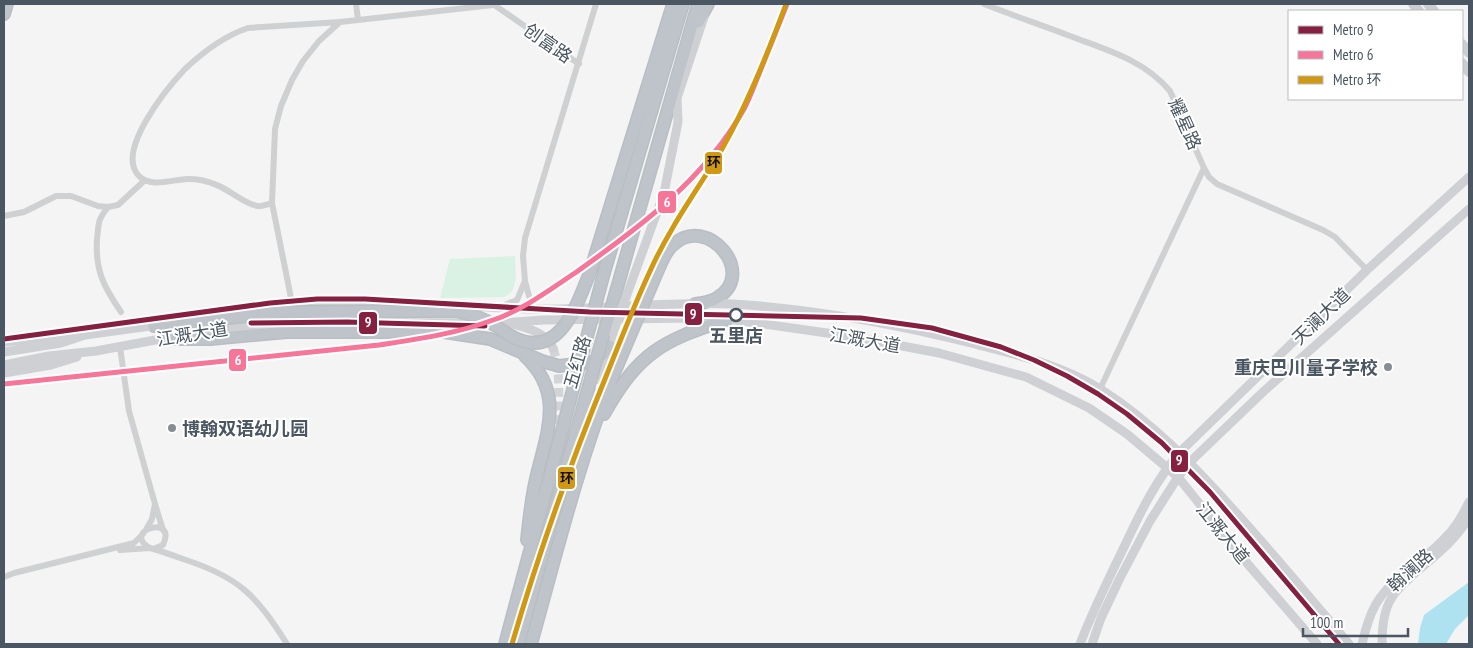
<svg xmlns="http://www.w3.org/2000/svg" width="1473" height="648" font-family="'PT Sans Narrow','Noto Sans SC',sans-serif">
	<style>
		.green { fill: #d9f2e3 }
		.water { fill: #aee2f0 }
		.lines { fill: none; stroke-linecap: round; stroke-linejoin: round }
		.secondary-tunnel { stroke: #d2d4d7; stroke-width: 9; stroke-dasharray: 9 4.5; stroke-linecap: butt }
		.highway-casing { stroke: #b9bec3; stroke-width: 14 }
		.street { stroke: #ced0d2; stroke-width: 6 }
		.secondary { stroke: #ced0d4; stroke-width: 9 }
		.primary { stroke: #caced1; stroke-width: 10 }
		.highway { stroke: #bec4c9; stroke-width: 11 }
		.highway-bridge-casing { stroke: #b9bec3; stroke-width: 14; stroke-linecap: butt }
		.secondary-bridge { stroke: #ced0d4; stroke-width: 9 }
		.highway-bridge { stroke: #bec4c9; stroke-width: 11 }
		.metro-1-casing { stroke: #fff; stroke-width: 9 }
		.metro-2-casing { stroke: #fff; stroke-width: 9 }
		.metro-3-casing { stroke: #fff; stroke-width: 9 }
		.metro-1 { stroke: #862041; stroke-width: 5 }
		.metro-2 { stroke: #f67599; stroke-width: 5 }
		.metro-3 { stroke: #d09813; stroke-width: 5 }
		.stop-dot { fill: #fff; stroke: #4a5661; stroke-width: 2.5 }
		.poi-dot { fill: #868d94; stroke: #fff; stroke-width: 2 }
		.labels { text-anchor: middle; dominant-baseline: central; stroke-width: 4; stroke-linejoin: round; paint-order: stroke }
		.street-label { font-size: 18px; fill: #4a5661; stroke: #fff }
		.stop-label { font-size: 18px; font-weight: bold; fill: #4a5661; stroke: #fff }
		.poi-label { font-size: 18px; font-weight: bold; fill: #4a5661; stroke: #fff; text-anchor: end }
		.line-badge { stroke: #fff; stroke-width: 2 }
		.badge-label { font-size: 14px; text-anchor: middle; font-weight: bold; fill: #fff }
		.pale-badge-label { font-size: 14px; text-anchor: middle; font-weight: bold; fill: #111 }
	</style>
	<rect width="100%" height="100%" fill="#f4f4f4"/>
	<!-- green -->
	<path class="green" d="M 515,256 C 515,271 520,290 504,297 L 440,298 L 450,259 Z"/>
	<!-- water -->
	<path class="water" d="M 1469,582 L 1469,615 L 1455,629 L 1446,644 L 1418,644 L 1420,628 L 1424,615 Z"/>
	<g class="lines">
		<!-- secondary-tunnel -->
		<path class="secondary-tunnel" d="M 553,348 C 563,378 558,414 553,445
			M 524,644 L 599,377"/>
		<!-- highway casing -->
		<g class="highway-casing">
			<path id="highway" d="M 4,14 L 7,4
				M 698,22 L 708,4
				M 658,270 C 662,261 666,250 674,244 C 708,214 758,274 717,298 C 711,302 702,303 695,304
				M 604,273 L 683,4
				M 621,274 L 698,4
				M 589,275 L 673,4
				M 154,326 L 209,320
				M 163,339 L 210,339 L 287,332 L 444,332 L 490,339 L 542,361 L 559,366 L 593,362 L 603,354 L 609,346
				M 525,356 C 567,395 545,436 535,483 C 531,502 529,521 527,540
				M 604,414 C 639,352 662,341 728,319
				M 505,644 L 576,378
				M 518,644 L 591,378
				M 531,644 C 556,555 578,464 612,378"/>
		</g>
		<!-- street -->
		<path class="street" d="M 356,4 L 358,20
			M 493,4 L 579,64
			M 984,4 C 1012,15 1041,25 1070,36 C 1107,50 1144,60 1170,91 L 1204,168 L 1209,177 L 1217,184 L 1323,230 L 1335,237 L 1367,270
			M 272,203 C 268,204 262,207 258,206 C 245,205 228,188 214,184 C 207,181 196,179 188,179 C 174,179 152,188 140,177 C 113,153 168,87 185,69 C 203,52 224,36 248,28 L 340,22 L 493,5
			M 108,207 C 97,221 99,223 97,239 C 95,271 104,287 121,312
			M 4,216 L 24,212 L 56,196 L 71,196 L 98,206 L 108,207 L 118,205 L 145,180
			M 525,281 L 523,256 L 525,238 L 596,4
			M 292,303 L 272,203 L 275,129 L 281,106 L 292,80 L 303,61 L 319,41 L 340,22
			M 502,306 L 517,300 L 525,281 L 529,296 L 536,309
			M 120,347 L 129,411 L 155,504
			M 1100,389 L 1204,168
			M 147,528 L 152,519 L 155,504 L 163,530
			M 153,549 L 163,545 C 178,513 120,531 150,548 C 161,551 172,555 183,559 C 239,577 256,595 287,644
			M 120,550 L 150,548
			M 4,577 L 14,573 L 134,543 L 143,534"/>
		<!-- secondary -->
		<path class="secondary" d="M 626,297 L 664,193 L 678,122 L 677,98 L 704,17
			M 185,318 C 297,291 419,306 533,309 C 600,310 667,301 733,304 C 815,309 896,324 975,344 C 1019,355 1064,366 1102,390 C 1152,422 1192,464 1231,507 C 1272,552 1310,598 1349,644
			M 513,324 C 532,330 543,331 553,348
			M 4,342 L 75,335
			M 4,352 L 61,343 L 85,335 L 158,325
			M 4,365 L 49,356 L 96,351 L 209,330 L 284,323 L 501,323 L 543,320 L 694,318 L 728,319 L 855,337 L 939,353 L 1026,377 L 1089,408 L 1127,434 L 1178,477 L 1246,562 L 1317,644
			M 4,373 L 51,365 L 77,357
			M 599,377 L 613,333
			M 1080,644 C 1093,610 1109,578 1125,545 C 1140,513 1156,480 1180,452 L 1367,270 L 1469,177
			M 1092,644 L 1101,618 L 1120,578 L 1150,521 L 1178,477 L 1190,462 L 1264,391 L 1469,209
			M 1362,644 C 1365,631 1369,616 1376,604 C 1392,577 1422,562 1443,540 C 1455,529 1462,516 1469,502
			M 1382,644 C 1382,629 1383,612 1391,599 C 1397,588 1407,581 1415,573 C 1435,556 1456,540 1469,517"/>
		<!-- primary -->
		<path class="primary" d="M 1413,4 L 1419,11
			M 1428,4 L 1434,11
			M 1462,44 L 1469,53
			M 1462,63 L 1469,72"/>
		<!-- highway -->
		<use href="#highway" class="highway"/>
		<!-- highway-bridge casing -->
		<g class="highway-bridge-casing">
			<path id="highway-bridge" d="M 209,320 L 285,312 L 456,311 C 470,314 484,318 496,326 C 502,330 508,335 515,338 C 560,359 576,306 589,275
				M 576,378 L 604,273
				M 591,378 L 621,274
				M 612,378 L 658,270"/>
		</g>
		<!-- secondary-bridge -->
		<path class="secondary-bridge" d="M 613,333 L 626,297"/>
		<!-- highway-bridge -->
		<use href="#highway-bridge" class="highway-bridge"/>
		<!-- metro-1 casing -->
		<g class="metro-1-casing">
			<path id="metro-1" d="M 251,323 L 347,322 L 485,326
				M 4,339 L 270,303 L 317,299 L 365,299 L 590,312 L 861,318 L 932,328 L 1001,347 L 1034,360 L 1067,376 L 1098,394 L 1127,414 L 1162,443 L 1210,492 L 1339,644"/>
		</g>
		<!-- metro-2 casing -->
		<g class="metro-2-casing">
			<path id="metro-2" d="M 4,384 L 379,345 C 418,339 455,334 493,320 C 523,310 549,290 575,273 C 640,227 704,180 744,109 C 750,98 754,86 759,74 C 768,51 778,27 787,4"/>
		</g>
		<!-- metro-3 casing -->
		<g class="metro-3-casing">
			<path id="metro-3" d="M 512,644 C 539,552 571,462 607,374 C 621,339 635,303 651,269 C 670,227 698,189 722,149 C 748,103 768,53 786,4"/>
		</g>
		<!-- metro-1 -->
		<use href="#metro-1" class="metro-1"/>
		<!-- metro-2 -->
		<use href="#metro-2" class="metro-2"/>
		<!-- metro-3 -->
		<use href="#metro-3" class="metro-3"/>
	</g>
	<!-- markers -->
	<circle class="stop-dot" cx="736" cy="315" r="6"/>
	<g class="poi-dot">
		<circle cx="1388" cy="367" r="5"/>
		<circle cx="172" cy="428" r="5"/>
	</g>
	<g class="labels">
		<!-- street labels -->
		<g class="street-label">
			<text transform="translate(548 43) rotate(35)">创富路</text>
			<text transform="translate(1185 124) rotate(66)">耀星路</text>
			<text transform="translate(1321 316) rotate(-44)">天澜大道</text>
			<text transform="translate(192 334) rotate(-9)">江溉大道</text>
			<text transform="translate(865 340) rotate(10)">江溉大道</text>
			<text transform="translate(577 362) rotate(-74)">五红路</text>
			<text transform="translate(1223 533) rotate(51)">江溉大道</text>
			<text transform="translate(1410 570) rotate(-42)">翰澜路</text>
		</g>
		<!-- stop labels -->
		<g class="stop-label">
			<text x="736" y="335">五里店</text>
		</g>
		<!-- poi labels -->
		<g class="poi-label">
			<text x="1378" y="367">重庆巴川量子学校</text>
			<text x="182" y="428" text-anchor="start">博翰双语幼儿园</text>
		</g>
	</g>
	<g class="line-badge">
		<rect x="704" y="151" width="19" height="24" rx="5" fill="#d09813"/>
		<rect x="657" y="190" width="20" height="24" rx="5" fill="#f67599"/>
		<rect x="684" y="302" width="19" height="24" rx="5" fill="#862041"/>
		<rect x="358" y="311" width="20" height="24" rx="5" fill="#862041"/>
		<rect x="228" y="348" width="19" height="24" rx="5" fill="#f67599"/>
		<rect x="1170" y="449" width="19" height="24" rx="5" fill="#862041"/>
		<rect x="557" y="466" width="19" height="24" rx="5" fill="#d09813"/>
	</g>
	<g class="badge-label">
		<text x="667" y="207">6</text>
		<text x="693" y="319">9</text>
		<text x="368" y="327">9</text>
		<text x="238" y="365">6</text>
		<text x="1179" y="465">9</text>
	</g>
	<g class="pale-badge-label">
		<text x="714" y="167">环</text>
		<text x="567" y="483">环</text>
	</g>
	<!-- border -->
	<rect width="1473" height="648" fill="none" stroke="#4a5661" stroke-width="10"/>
	<!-- legend -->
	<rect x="1288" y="10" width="175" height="90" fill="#ffffff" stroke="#b7bbc0"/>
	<rect x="1298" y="26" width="25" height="8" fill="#862041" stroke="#b7bbc0"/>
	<text x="1333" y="35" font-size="15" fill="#4a5661">Metro 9</text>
	<rect x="1298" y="51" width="25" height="8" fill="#f67599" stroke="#b7bbc0"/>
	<text x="1333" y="60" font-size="15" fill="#4a5661">Metro 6</text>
	<rect x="1298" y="76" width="25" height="8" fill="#d09813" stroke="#b7bbc0"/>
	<text x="1333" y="85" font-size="15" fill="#4a5661">Metro 环</text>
	<!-- scale -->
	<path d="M1303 628v8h105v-8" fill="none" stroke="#4a5661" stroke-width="2.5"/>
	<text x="1310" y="628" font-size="15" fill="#4a5661" stroke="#ffffff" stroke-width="4" paint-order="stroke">100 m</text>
</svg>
